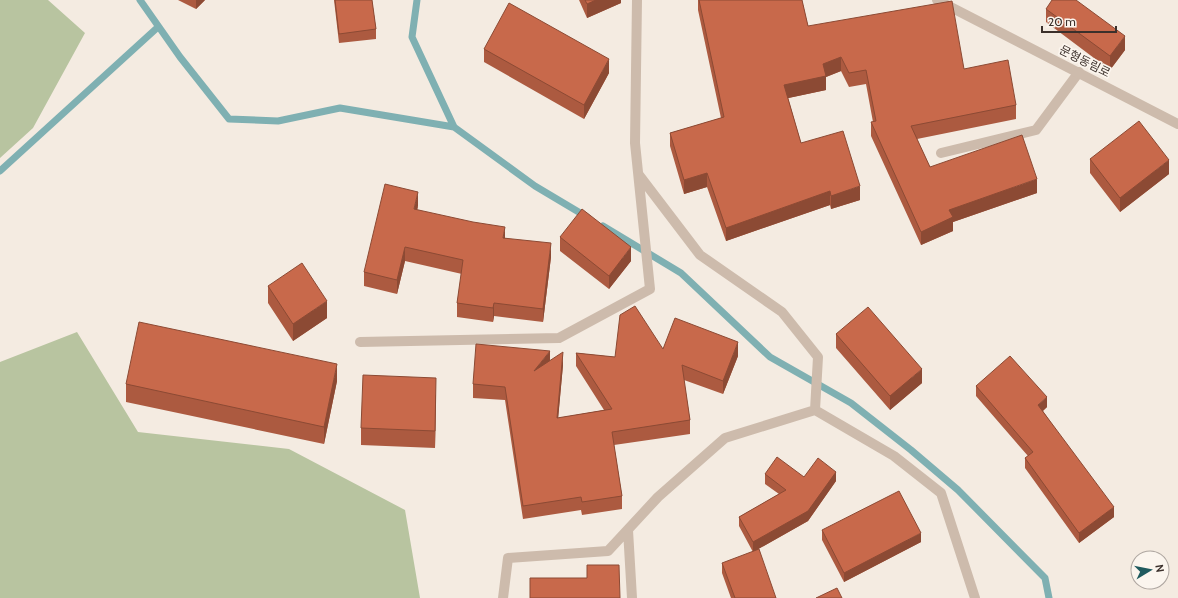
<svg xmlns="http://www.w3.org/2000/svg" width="1178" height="598" font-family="Cabin,'Noto Sans KR',sans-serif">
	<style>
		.green { fill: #b8c4a0 }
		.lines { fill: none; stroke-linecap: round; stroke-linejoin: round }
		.stream { stroke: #7fb0b2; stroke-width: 7 }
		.service { stroke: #cdbbac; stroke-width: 10 }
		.minor { stroke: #cdbbac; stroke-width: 10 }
		.tertiary { stroke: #cdbbac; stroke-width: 10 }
		.wall { fill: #ac5a40 }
		.shaded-wall { fill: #8c4a34 }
		.building { fill: #c8694b; stroke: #8c4a34 }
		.labels { text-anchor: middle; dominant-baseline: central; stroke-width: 3.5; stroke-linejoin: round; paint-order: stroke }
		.street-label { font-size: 12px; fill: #3b302b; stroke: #fbf5ee }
	</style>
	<rect width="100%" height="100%" fill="#f4ebe1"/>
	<!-- green -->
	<path class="green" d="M 0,0 L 48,0 L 85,33 L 33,128 L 0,158 Z
		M 77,332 L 138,432 L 289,449 L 405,510 L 420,598 L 0,598 L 0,362 Z"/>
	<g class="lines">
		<!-- stream -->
		<path class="stream" d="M 140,0 L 180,57 L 229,119 L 278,121 L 340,108 L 454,127
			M 417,0 L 412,37 L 454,127 L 535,186 L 587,217
			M 0,171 L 158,27
			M 603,226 L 681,273 L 770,357 L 851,403 L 911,450 L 958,490 L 1045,578 L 1049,598"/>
		<!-- service -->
		<path class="service" d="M 941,153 L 1036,130 L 1079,72"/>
		<!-- minor -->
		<path class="minor" d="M 360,342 L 559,338 L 650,289 L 635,143 L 637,0
			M 815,410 L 894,456 L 941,493 L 975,598
			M 628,530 L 632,598
			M 503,598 L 508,558 L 608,551 L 658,497 L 725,438 L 815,410 L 818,357 L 782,312 L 700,255 L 639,175"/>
		<!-- tertiary -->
		<path class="tertiary" d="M 937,0 L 1178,124"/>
	</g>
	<!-- wall -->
	<path class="wall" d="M 178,0 L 205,0 L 196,9 Z
		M 334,0 L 372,0 L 376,29 L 376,39 L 339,43 Z
		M 579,0 L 621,0 L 621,3 L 587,18 Z
		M 698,0 L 802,0 L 808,26 L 964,69 L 1016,105 L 1016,119 L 917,139 L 930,167 L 1037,193 L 953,222 L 953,231 L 921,245 L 871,136 L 871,122 L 873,122 L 866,84 L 849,87 L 841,71 L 826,77 L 826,90 L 788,98 L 801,143 L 860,200 L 831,209 L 830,205 L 726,241 L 707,187 L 684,194 L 670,146 L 670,133 L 721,118 L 698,10 Z
		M 1046,9 L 1125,50 L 1110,70 L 1046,22 Z
		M 484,49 L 609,73 L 584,119 L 484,62 Z
		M 1090,159 L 1169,174 L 1120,212 L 1090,173 Z
		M 418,206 L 417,210 L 505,238 L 551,257 L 543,322 L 494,316 L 493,322 L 457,317 L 457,303 L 462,274 L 405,261 L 397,294 L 364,286 L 364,272 Z
		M 560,237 L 631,261 L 609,289 L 560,251 Z
		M 268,286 L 327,318 L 293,341 L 268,303 Z
		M 836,334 L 922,383 L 890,410 L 836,348 Z
		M 663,349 L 738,356 L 723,394 L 684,380 L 690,420 L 690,434 L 614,445 L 622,496 L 622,509 L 582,515 L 581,510 L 523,519 L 505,400 L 473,398 L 473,384 L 550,361 L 563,365 L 558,418 L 604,410 L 576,366 L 576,353 L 615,357 Z
		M 337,381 L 324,444 L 126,402 L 126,384 Z
		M 976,386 L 1047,407 L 1043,411 L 1114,517 L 1079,543 L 1025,468 L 1025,458 L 1028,456 L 976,396 Z
		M 436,395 L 435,448 L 361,445 L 361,428 Z
		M 765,474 L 804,477 L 836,481 L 808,521 L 753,552 L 739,526 L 739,517 L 779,494 L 765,484 Z
		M 822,530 L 921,542 L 844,582 L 822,540 Z
		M 722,563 L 776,598 L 731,598 L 722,573 Z"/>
	<!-- shaded-wall -->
	<path class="shaded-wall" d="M 196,0 L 205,0 L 196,9 Z
		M 596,0 L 621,0 L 621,3 L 587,18 L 587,4 Z
		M 1125,36 L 1125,50 L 1110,70 L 1110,56 Z
		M 841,57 L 841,71 L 826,77 L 826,90 L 784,99 L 784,85 L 823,64 Z
		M 609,59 L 609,73 L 584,119 L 584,105 Z
		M 1169,160 L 1169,174 L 1120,212 L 1120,198 Z
		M 707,173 L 707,187 L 684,194 L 684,180 Z
		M 1037,179 L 1037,193 L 953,222 L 953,231 L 921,245 L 921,232 L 949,210 Z
		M 860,186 L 860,200 L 831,209 L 831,196 Z
		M 830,191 L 830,205 L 726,241 L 726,228 Z
		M 418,192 L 418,206 L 414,223 L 414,209 Z
		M 505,227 L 505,241 L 503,238 Z
		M 551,243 L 551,257 L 543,322 L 543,309 Z
		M 405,247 L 405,261 L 397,294 L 397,280 Z
		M 631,247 L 631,261 L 609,289 L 609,276 Z
		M 327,301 L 327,318 L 293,341 L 293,324 Z
		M 494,303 L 494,316 L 493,322 L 493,308 Z
		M 738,342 L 738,356 L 723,394 L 723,381 Z
		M 550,351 L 550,364 L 534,371 Z
		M 563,352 L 563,365 L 557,431 L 557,418 Z
		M 337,364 L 337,381 L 324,444 L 324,427 Z
		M 922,369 L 922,383 L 890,410 L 890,396 Z
		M 436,378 L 436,395 L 435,448 L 435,431 Z
		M 1047,397 L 1047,407 L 1038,415 L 1038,405 Z
		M 836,472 L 836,481 L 808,521 L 753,552 L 753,542 Z
		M 1114,507 L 1114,517 L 1079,543 L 1079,533 Z
		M 921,533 L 921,542 L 844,582 L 844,573 Z"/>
	<!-- building -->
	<path class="building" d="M 335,0 L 372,0 L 376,29 L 339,34 Z
		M 585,0 L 596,0 L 587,4 Z
		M 699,0 L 802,0 L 808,26 L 952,1 L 964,69 L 1008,60 L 1016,105 L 911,126 L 930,167 L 1022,135 L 1037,179 L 949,210 L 953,217 L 921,232 L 871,122 L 876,121 L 866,70 L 849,73 L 841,57 L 823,64 L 826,76 L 784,85 L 801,143 L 843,131 L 860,186 L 831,196 L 830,191 L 726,228 L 707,173 L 684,180 L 670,133 L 724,117 Z
		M 1052,0 L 1076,0 L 1125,36 L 1110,56 L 1046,9 Z
		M 509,3 L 609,59 L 584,105 L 484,49 Z
		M 1139,121 L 1169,160 L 1120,198 L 1090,159 Z
		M 385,184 L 418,192 L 414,209 L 473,222 L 505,227 L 503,238 L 551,243 L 543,309 L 494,303 L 493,308 L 457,303 L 463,260 L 405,247 L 397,280 L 364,272 Z
		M 582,209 L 631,247 L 609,276 L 560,237 Z
		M 302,263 L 327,301 L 293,324 L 268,286 Z
		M 635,306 L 663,349 L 675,318 L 738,342 L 723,381 L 682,365 L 690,420 L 612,432 L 622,496 L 582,502 L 581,497 L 523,506 L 505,387 L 473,384 L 476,344 L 550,351 L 534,371 L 563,352 L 557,418 L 612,409 L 576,353 L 615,357 L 620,315 Z
		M 868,307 L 922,369 L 890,396 L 836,334 Z
		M 139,322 L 337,364 L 324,427 L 126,384 Z
		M 1010,356 L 1047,397 L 1038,405 L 1114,507 L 1079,533 L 1025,458 L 1033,452 L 976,386 Z
		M 363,375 L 436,378 L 435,431 L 361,428 Z
		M 777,457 L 804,477 L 818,458 L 836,472 L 808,511 L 753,542 L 739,517 L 786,490 L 765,474 Z
		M 899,491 L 921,533 L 844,573 L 822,530 Z
		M 759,549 L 776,598 L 735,598 L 722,563 Z
		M 587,565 L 619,565 L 620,598 L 530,598 L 530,578 L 587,578 Z
		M 837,588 L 842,598 L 816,598 Z"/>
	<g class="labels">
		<!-- street labels -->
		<g class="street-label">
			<text transform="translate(1085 61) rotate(27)">문형동림로</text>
		</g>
	</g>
	<!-- north arrow -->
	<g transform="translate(1150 570) rotate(80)"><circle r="19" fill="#fbf5ee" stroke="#aea6a0"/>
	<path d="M0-3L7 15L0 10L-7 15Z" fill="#1f5a5e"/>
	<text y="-6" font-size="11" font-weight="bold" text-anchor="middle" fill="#3b302b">N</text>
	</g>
	<!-- scale -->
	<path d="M1042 26v6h74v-6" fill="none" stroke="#3b302b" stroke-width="2"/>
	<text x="1048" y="26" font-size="12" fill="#3b302b" stroke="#fbf5ee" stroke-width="3" paint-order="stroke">20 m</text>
</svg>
